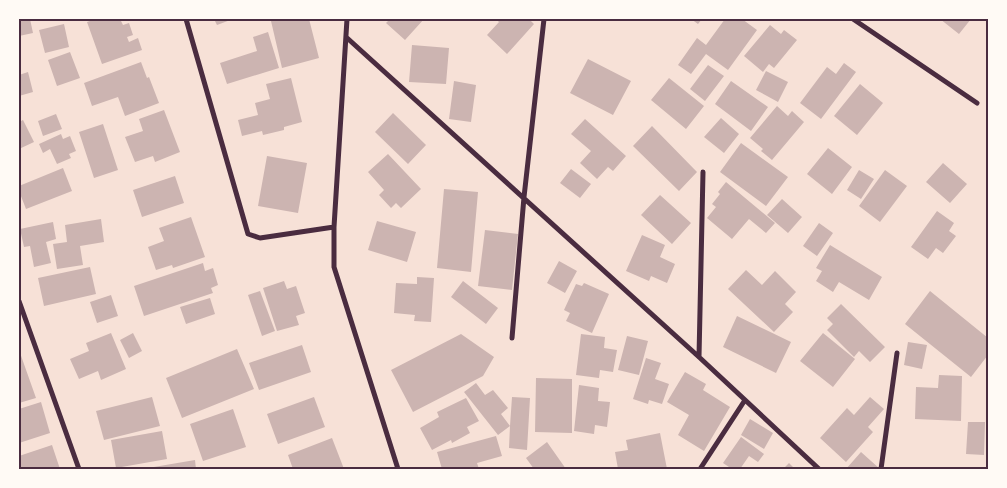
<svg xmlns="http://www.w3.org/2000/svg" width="1007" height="488" font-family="Poppins,sans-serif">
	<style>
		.building { fill: #ccb4b1 }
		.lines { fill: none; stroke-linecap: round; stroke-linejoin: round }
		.minor { stroke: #4a2c40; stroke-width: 5 }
		.neatline { fill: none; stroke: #4a2c40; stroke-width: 2 }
	</style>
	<rect width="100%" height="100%" fill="#f7e1d7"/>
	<!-- building -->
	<path class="building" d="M 19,19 L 30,19 L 33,33 L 19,36 Z
		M 96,19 L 127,19 L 121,21 L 123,25 L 129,23 L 133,35 L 127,37 L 129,42 L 138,38 L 142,50 L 102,64 L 87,22 Z
		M 214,19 L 233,19 L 217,25 Z
		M 279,19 L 309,19 L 319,58 L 282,68 L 271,21 Z
		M 390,19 L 424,19 L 405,40 L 386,23 Z
		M 496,19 L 529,19 L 534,24 L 507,54 L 487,35 L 499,22 Z
		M 691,19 L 702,19 L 698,24 Z
		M 725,19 L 742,19 L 757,30 L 728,70 L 706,54 L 691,74 L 678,65 L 697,38 L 706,45 Z
		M 940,19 L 971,19 L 959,34 Z
		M 64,24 L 69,47 L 45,53 L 39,30 Z
		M 770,25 L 781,34 L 784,30 L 797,40 L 774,68 L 769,64 L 763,72 L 744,56 Z
		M 268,32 L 279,68 L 227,84 L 220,63 L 257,51 L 253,37 Z
		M 412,45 L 449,48 L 446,84 L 409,82 Z
		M 70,52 L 80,78 L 57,86 L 48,60 Z
		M 588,59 L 631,81 L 613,115 L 570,93 Z
		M 141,62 L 147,78 L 149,77 L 159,103 L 125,116 L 118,97 L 92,106 L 84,83 Z
		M 844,63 L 856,72 L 821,119 L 800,103 L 827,67 L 836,74 Z
		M 708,65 L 724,76 L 705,101 L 690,89 Z
		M 766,71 L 788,82 L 778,102 L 756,90 Z
		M 28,72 L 33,92 L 19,96 L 19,75 Z
		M 291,78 L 302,122 L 284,127 L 284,130 L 263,135 L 262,131 L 242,136 L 238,120 L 258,115 L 255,103 L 270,99 L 266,84 Z
		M 669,78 L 704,106 L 686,129 L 651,100 Z
		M 454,81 L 476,85 L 471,122 L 449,119 Z
		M 731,81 L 768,107 L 751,131 L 715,104 Z
		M 860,84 L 883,103 L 857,135 L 834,116 Z
		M 777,106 L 788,116 L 792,111 L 804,122 L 772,160 L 761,151 L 763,149 L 750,138 Z
		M 164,110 L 180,152 L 155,162 L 153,156 L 135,162 L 125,137 L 143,131 L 139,119 Z
		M 393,113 L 426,145 L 408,164 L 375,132 Z
		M 56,114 L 62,129 L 43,136 L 38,121 Z
		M 721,118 L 739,134 L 724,153 L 704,137 Z
		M 585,119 L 626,156 L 613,171 L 608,167 L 597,179 L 580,163 L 591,151 L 571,134 Z
		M 23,120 L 34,142 L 19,149 L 19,122 Z
		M 103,124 L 118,170 L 94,178 L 79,132 Z
		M 652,126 L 697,172 L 679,191 L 633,146 Z
		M 61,134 L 63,139 L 70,136 L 76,151 L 69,154 L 71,158 L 57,164 L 50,149 L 43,153 L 39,144 Z
		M 741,143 L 788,177 L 766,206 L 720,172 Z
		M 828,148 L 852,167 L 832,194 L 807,174 Z
		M 388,154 L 421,189 L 401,208 L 396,203 L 391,208 L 379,195 L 384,190 L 368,172 Z
		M 267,156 L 307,163 L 298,213 L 258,206 Z
		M 943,163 L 967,184 L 950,203 L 926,182 Z
		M 63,168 L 72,191 L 26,209 L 19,191 L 19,186 Z
		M 571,169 L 591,184 L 580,198 L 560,183 Z
		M 859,170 L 874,179 L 861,199 L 847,190 Z
		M 885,170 L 907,186 L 880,222 L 859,206 Z
		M 175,176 L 184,203 L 142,217 L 133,190 Z
		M 726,182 L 775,223 L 766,233 L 749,219 L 732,239 L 707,218 L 716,207 L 712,204 L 720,194 L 718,192 Z
		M 444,189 L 478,192 L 471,272 L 437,268 Z
		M 660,195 L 691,223 L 672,244 L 641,215 Z
		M 782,199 L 802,217 L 788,233 L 767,215 Z
		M 937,211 L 954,223 L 949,231 L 956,236 L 943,253 L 936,248 L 928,259 L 911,247 Z
		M 191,217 L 205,257 L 173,268 L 172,265 L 156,270 L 148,247 L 164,241 L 159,228 Z
		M 101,219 L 104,242 L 80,246 L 83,265 L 57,269 L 53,244 L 67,242 L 65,225 Z
		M 377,221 L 416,232 L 407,262 L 368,250 Z
		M 53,222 L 56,239 L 46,242 L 51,263 L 34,267 L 30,246 L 24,247 L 20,229 Z
		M 819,223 L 833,233 L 817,256 L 803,246 Z
		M 485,230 L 518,234 L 512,290 L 478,286 Z
		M 642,235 L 665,245 L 660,257 L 675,264 L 667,283 L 651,276 L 649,281 L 626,271 Z
		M 830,245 L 882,277 L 869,300 L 839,282 L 833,292 L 816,281 L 822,271 L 816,268 Z
		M 559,261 L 577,271 L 565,293 L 547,283 Z
		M 203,263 L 205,271 L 213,268 L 218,285 L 211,288 L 213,293 L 144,316 L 134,286 Z
		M 90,267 L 96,294 L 44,306 L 38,278 Z
		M 746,270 L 762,285 L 775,271 L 796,292 L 785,304 L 793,312 L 774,332 L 728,289 Z
		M 417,277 L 434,278 L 431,322 L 414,321 L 415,315 L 394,313 L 396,283 L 417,284 Z
		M 284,281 L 287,289 L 296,286 L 305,313 L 296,316 L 299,325 L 277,331 L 263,288 Z
		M 463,281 L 498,308 L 486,324 L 451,297 Z
		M 584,283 L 609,294 L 592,333 L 566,321 L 570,313 L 564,310 L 576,284 L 582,286 Z
		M 260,291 L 275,331 L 262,336 L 248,295 Z
		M 930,291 L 988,338 L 988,355 L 971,377 L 905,324 Z
		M 111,295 L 118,316 L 97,323 L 90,302 Z
		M 210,298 L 215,314 L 186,324 L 180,307 Z
		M 841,304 L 885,347 L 870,362 L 859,351 L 854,357 L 827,330 L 833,324 L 827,318 Z
		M 737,316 L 791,342 L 776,373 L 723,347 Z
		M 111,333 L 126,369 L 101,380 L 98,371 L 79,379 L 70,359 L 89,351 L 86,343 Z
		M 133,333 L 142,351 L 129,358 L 120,340 Z
		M 823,333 L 855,359 L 833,387 L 800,361 Z
		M 461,334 L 494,357 L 483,376 L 413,412 L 391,370 Z
		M 581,334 L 605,337 L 604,348 L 617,350 L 613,372 L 600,370 L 599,378 L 576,375 Z
		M 627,336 L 648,341 L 639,375 L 618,370 Z
		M 908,342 L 927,345 L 922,369 L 904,365 Z
		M 302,345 L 311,372 L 259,390 L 249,363 Z
		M 237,349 L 254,389 L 182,418 L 166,378 Z
		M 19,350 L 36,398 L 19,403 Z
		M 646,358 L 661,363 L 655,379 L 669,384 L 662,404 L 649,400 L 648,404 L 633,399 Z
		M 685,372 L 706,384 L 703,390 L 730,407 L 704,451 L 678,435 L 689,415 L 667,402 Z
		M 939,375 L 962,376 L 961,421 L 915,419 L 916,387 L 938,388 Z
		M 536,378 L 572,379 L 572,433 L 535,432 Z
		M 476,383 L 485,395 L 493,390 L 508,408 L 501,414 L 510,426 L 512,397 L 530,398 L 527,450 L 509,448 L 510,426 L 498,435 L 464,392 Z
		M 579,385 L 599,388 L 598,401 L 610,402 L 607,427 L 595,425 L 594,434 L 574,431 Z
		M 152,397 L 160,426 L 104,440 L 96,411 Z
		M 314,397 L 325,427 L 278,444 L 267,414 Z
		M 870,397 L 884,409 L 868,427 L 873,432 L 846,462 L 820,438 L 847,408 L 854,415 Z
		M 466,398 L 479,421 L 467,427 L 470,433 L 452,443 L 451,440 L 432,450 L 420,428 L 439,417 L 437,412 Z
		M 41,402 L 50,433 L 19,443 L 19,409 Z
		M 233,409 L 246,447 L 203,461 L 190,424 Z
		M 750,419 L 773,433 L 764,449 L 741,435 Z
		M 968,422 L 985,422 L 984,455 L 966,454 Z
		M 162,431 L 167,459 L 116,468 L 111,440 Z
		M 660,433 L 667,469 L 618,469 L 615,452 L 628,450 L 626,440 Z
		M 496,436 L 502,456 L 477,463 L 479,469 L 442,469 L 437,452 Z
		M 741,437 L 764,454 L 758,462 L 749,456 L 740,469 L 732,469 L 723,463 Z
		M 332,438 L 344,469 L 293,469 L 288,455 Z
		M 547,442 L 566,469 L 534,469 L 526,458 Z
		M 52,445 L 60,469 L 19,469 L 19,456 Z
		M 861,452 L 880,469 L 846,469 Z
		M 195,460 L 196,469 L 148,469 L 148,468 Z
		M 789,463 L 795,469 L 783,469 Z"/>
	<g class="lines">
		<!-- minor -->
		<path class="minor" d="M 186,19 L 248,234 L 260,238 L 334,227
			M 347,19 L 334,227 L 334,267 L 398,469
			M 853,19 L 977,103
			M 346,37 L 699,357 L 819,469
			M 19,301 L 79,469
			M 512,338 L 524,197 L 544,19
			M 699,357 L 703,172
			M 700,469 L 745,400
			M 881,469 L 897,353"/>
	</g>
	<!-- border -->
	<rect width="1007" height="488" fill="none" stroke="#fffaf5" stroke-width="40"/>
	<rect x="20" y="20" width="967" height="448" class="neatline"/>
</svg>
